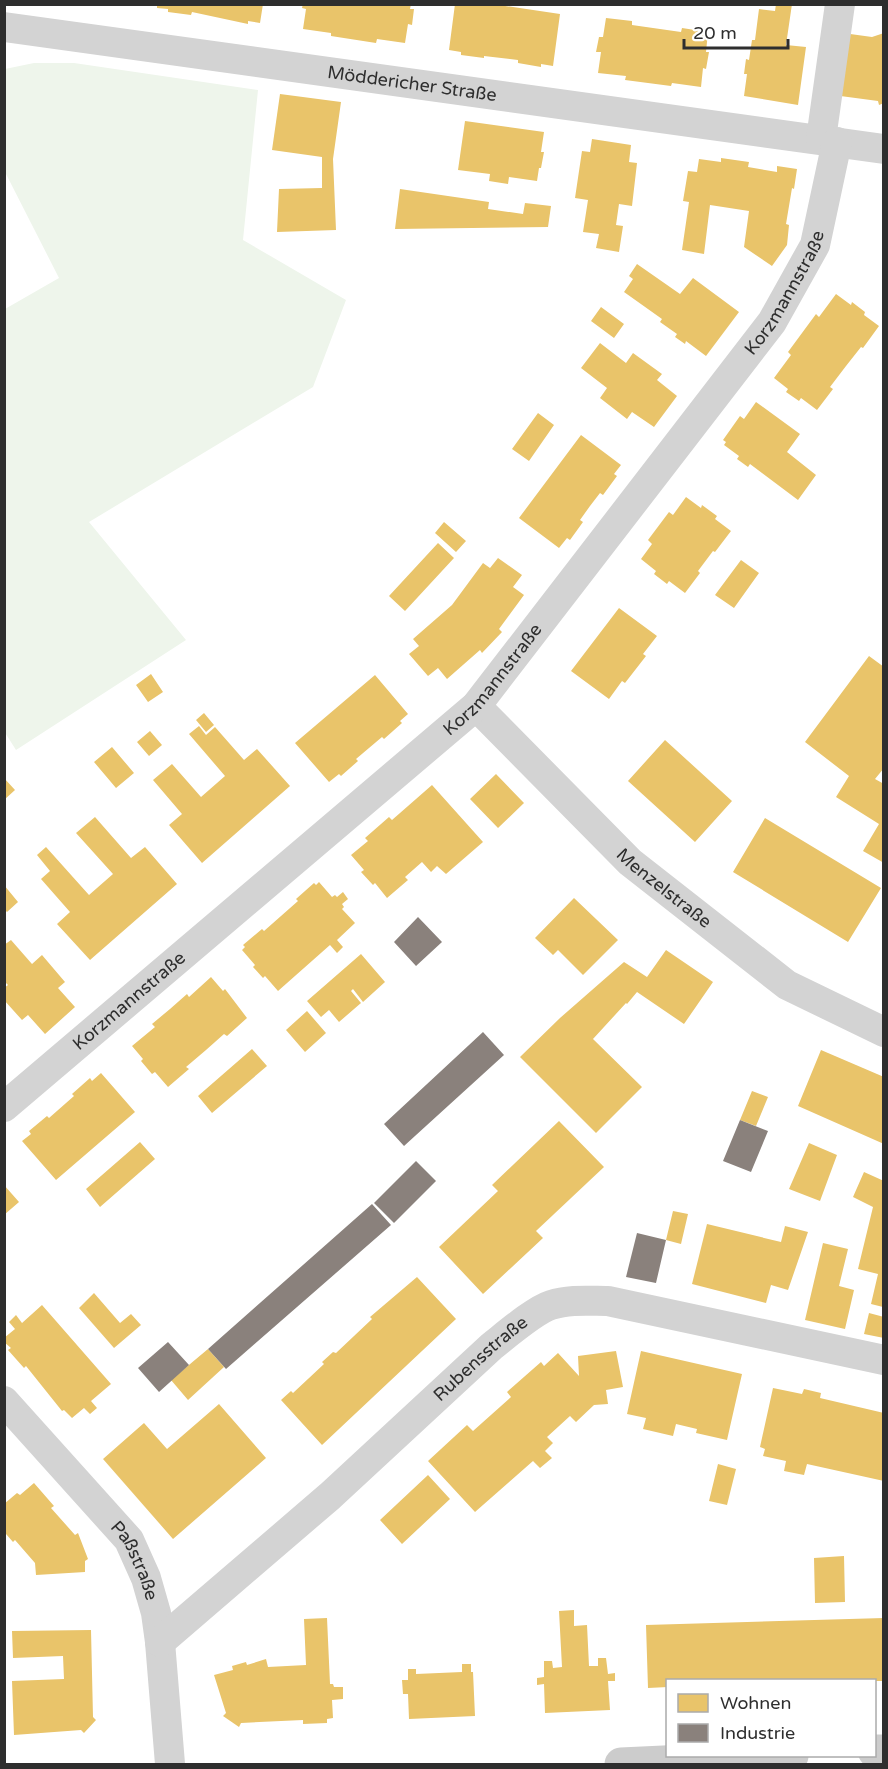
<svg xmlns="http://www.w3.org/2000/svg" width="888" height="1769" font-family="'Varela Round',sans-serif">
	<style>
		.green { fill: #eef5eb }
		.homes { fill: #e9c46a }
		.industry { fill: #8a817c }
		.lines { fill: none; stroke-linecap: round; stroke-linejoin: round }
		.minor { stroke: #d3d3d3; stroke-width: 30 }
		.secondary { stroke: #ccc; stroke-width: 33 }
		.labels { text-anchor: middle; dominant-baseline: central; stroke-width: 6; stroke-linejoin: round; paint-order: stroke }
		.street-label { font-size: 18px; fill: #2e2e2e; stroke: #fff }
	</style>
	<rect width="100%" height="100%" fill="#fff"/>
	<!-- green -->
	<path class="green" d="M 34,63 L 74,63 L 258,90 L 243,240 L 346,300 L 313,387 L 89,522 L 186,640 L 16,750 L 4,731 L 5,309 L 59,278 L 5,172 L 5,69 Z"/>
	<!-- homes -->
	<path class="homes" d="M 157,4 L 263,4 L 260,23 L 248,21 L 248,24 L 192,12 L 191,15 L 168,12 L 168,9 L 157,8 Z
		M 303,4 L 411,4 L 410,9 L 414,9 L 412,25 L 408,24 L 405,43 L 377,39 L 376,43 L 331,36 L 331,33 L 303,29 L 306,9 L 302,8 Z
		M 455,4 L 492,4 L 560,14 L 553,66 L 541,64 L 541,67 L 518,63 L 518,60 L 484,56 L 484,58 L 461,55 L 461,52 L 449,50 Z
		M 776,4 L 792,4 L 786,45 L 806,47 L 798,105 L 744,96 L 747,74 L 744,74 L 746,59 L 749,60 L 752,40 L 755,40 L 759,9 L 775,11 Z
		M 606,18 L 632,21 L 632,25 L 681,32 L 682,28 L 708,32 L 706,52 L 709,52 L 706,69 L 703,68 L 701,87 L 672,83 L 671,86 L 625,80 L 626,76 L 598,73 L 601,52 L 596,52 L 599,37 L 603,37 Z
		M 843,33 L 872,37 L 884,33 L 884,103 L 879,105 L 878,101 L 833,95 Z
		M 280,94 L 341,102 L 333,159 L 336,230 L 277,232 L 279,189 L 322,188 L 322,157 L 272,150 Z
		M 465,121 L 544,132 L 541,152 L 544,152 L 541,168 L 539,168 L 537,181 L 509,177 L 508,184 L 489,181 L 490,174 L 458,170 Z
		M 592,139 L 631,145 L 629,162 L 637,163 L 632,206 L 619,204 L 616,225 L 623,226 L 619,252 L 596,248 L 599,234 L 583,232 L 588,200 L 575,198 L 582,151 L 590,152 Z
		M 721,158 L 749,162 L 748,167 L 777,172 L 777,166 L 797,169 L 794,189 L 792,188 L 786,224 L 789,225 L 787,245 L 772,266 L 744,247 L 749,211 L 710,205 L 704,254 L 682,250 L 689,202 L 683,201 L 688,171 L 697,172 L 699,159 L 721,162 Z
		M 400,189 L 489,202 L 488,209 L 523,214 L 525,203 L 551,206 L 548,227 L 395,229 Z
		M 637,264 L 680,294 L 693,278 L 739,312 L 706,356 L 686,341 L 685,344 L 675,337 L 677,334 L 660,322 L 662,319 L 624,292 L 633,279 L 629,276 Z
		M 836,294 L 851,305 L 852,302 L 865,312 L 864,315 L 879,326 L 863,348 L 861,347 L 846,366 L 830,387 L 833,389 L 817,410 L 801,398 L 799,401 L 786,392 L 788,389 L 774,378 L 791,355 L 788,352 L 816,314 L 819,317 Z
		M 601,307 L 624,324 L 614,338 L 591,321 Z
		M 600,343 L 626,363 L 633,353 L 662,374 L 657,380 L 677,396 L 654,427 L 632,412 L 627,419 L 600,398 L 607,388 L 581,368 Z
		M 756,402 L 800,434 L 787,452 L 816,475 L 798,500 L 750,464 L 748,467 L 737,459 L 739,456 L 724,445 L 726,442 L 723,440 L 740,416 L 744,419 Z
		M 538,413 L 554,425 L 529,461 L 512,449 Z
		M 581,435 L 621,465 L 614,474 L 617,476 L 603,495 L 600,493 L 590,506 L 580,520 L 583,522 L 570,540 L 567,538 L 559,548 L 519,518 Z
		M 686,497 L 701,508 L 702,505 L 717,516 L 715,519 L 731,531 L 715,552 L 713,551 L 698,571 L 700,573 L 685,593 L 669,581 L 667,584 L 654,574 L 656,571 L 641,559 L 652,544 L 648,540 L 669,512 L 673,515 Z
		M 444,522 L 466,541 L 456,552 L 435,533 Z
		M 438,543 L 454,558 L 405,611 L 389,596 Z
		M 498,558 L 522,575 L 513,587 L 524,595 L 499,629 L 502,632 L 482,653 L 480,650 L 447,679 L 438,668 L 428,676 L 409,654 L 419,646 L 413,639 L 452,605 L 483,563 L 490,568 Z
		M 741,560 L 759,573 L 734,608 L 715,595 Z
		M 619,608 L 657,636 L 643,654 L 646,656 L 625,683 L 622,681 L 609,699 L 571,671 Z
		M 869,656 L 884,667 L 884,768 L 875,779 L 884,784 L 884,863 L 863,851 L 879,824 L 836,797 L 849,776 L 805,742 Z
		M 151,674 L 163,692 L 148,702 L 136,685 Z
		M 375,675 L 408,714 L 400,721 L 402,723 L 384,739 L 382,737 L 356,759 L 358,761 L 341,776 L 339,774 L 329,782 L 295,743 Z
		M 204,713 L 214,725 L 206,732 L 196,720 Z
		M 199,726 L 206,735 L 215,727 L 244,760 L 257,749 L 290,786 L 202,863 L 169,825 L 182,814 L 153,780 L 172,764 L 201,797 L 225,776 L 189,734 Z
		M 150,731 L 162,745 L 149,756 L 137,742 Z
		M 665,740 L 732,801 L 695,842 L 628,781 Z
		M 112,747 L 134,773 L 116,788 L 94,762 Z
		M 496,774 L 524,803 L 498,828 L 470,799 Z
		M 4,778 L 15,790 L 4,800 Z
		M 432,785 L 483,842 L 446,874 L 437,866 L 431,872 L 422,862 L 405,877 L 408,880 L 387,898 L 375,883 L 373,885 L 361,872 L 364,870 L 351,855 L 368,841 L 365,838 L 389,817 L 392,820 Z
		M 95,817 L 131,858 L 145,847 L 177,884 L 90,960 L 57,924 L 70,912 L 41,879 L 50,871 L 37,855 L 46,847 L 89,895 L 113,874 L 76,833 Z
		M 765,818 L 881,888 L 848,942 L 733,872 Z
		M 319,882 L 332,897 L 335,895 L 337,897 L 343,892 L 348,899 L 342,904 L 344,907 L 342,909 L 355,923 L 337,940 L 343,947 L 337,953 L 330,945 L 278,991 L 265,976 L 263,978 L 253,967 L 255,965 L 242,950 L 245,947 L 243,945 L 262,929 L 264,931 L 298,901 L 296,899 L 314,883 L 316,885 Z
		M 4,885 L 18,902 L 7,912 L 4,909 Z
		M 574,898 L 618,940 L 583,975 L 558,950 L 553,955 L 535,938 Z
		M 11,940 L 32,964 L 42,955 L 65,982 L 58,988 L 75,1007 L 45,1034 L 28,1015 L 22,1020 L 4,1000 L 4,988 L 8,985 L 4,981 L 4,945 Z
		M 666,950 L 713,982 L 684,1024 L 637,992 L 627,1004 L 626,1003 L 593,1039 L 642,1087 L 596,1133 L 520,1057 L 560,1018 L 624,962 L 647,977 Z
		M 361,954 L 385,982 L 363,1002 L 353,989 L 351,991 L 361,1003 L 339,1022 L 329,1010 L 321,1017 L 307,1001 Z
		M 211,977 L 223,991 L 225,989 L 247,1018 L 227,1036 L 224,1034 L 206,1050 L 186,1067 L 189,1069 L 168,1087 L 155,1072 L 152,1074 L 141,1061 L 143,1059 L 132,1046 L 155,1027 L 152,1024 L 170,1009 L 187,994 L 189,997 Z
		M 307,1011 L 326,1033 L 305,1052 L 286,1030 Z
		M 252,1049 L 267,1066 L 212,1113 L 198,1096 Z
		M 821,1050 L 884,1077 L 884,1144 L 798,1106 Z
		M 101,1073 L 135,1112 L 56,1180 L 22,1141 L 31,1134 L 29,1131 L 47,1116 L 49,1118 L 74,1096 L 72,1094 L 90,1078 L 92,1081 Z
		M 752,1091 L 768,1097 L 756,1126 L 740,1120 Z
		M 559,1121 L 604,1167 L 536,1231 L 543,1238 L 483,1294 L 439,1247 L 498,1191 L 492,1185 Z
		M 140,1142 L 155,1159 L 100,1207 L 86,1189 Z
		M 809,1143 L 837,1155 L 820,1201 L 789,1189 Z
		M 864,1172 L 884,1181 L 883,1307 L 871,1304 L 878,1274 L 858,1269 L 873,1207 L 853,1197 Z
		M 4,1185 L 19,1202 L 4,1215 Z
		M 673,1211 L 688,1214 L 681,1244 L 666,1240 Z
		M 707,1224 L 781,1242 L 785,1226 L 808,1232 L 788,1290 L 771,1285 L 766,1303 L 692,1284 Z
		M 823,1243 L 848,1249 L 839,1286 L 854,1290 L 845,1329 L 805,1320 Z
		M 417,1277 L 456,1319 L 322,1445 L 281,1400 L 291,1391 L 293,1393 L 324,1364 L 322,1362 L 333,1352 L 336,1353 L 372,1319 L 370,1317 Z
		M 94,1293 L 120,1323 L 131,1314 L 141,1325 L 114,1348 L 79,1308 Z
		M 42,1305 L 111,1384 L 91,1401 L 97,1408 L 90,1414 L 84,1408 L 72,1418 L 64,1410 L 62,1411 L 26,1366 L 24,1368 L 8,1350 L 11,1348 L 4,1342 L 4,1338 L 15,1329 L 9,1322 L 16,1315 L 22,1323 Z
		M 869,1313 L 884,1317 L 884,1338 L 864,1334 Z
		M 208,1349 L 224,1367 L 188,1400 L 171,1380 Z
		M 616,1351 L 623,1387 L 606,1390 L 608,1404 L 594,1405 L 576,1422 L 570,1416 L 547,1437 L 553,1443 L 545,1451 L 552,1458 L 540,1468 L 533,1461 L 475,1512 L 428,1461 L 467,1425 L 473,1431 L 511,1397 L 507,1392 L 541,1362 L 544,1366 L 558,1353 L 579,1376 L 578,1356 Z
		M 641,1351 L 742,1374 L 727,1440 L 696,1433 L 697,1429 L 676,1424 L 673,1436 L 643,1429 L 646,1418 L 627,1414 Z
		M 773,1388 L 802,1394 L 804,1389 L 821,1393 L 820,1398 L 884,1413 L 884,1481 L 807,1464 L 804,1475 L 784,1471 L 786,1461 L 763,1456 L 765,1449 L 760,1447 Z
		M 219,1404 L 266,1458 L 173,1539 L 103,1459 L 144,1423 L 167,1449 Z
		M 718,1464 L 736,1469 L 727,1505 L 709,1501 Z
		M 428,1475 L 450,1499 L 402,1544 L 380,1520 Z
		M 34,1483 L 54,1506 L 51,1508 L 75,1535 L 78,1533 L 88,1559 L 85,1561 L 85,1572 L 36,1575 L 35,1563 L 15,1540 L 13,1542 L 6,1534 L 4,1536 L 4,1504 L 17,1493 L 20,1495 Z
		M 844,1556 L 845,1602 L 815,1603 L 814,1558 Z
		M 574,1610 L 574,1626 L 587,1625 L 589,1666 L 598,1666 L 598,1658 L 606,1658 L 608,1674 L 615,1673 L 615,1681 L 608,1681 L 610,1710 L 545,1713 L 544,1684 L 537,1685 L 537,1678 L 544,1677 L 544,1661 L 552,1661 L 553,1668 L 562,1667 L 559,1611 Z
		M 327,1618 L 330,1684 L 333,1684 L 334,1687 L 343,1687 L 343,1699 L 332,1700 L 333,1718 L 327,1719 L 327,1723 L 303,1724 L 303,1720 L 281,1721 L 241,1723 L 239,1727 L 223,1716 L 226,1713 L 214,1675 L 233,1670 L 232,1666 L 246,1662 L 247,1665 L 266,1659 L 268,1667 L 306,1665 L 304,1619 Z
		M 884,1618 L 884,1681 L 668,1680 L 668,1687 L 648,1688 L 646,1625 Z
		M 91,1630 L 93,1717 L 96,1720 L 84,1733 L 81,1730 L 14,1735 L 12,1681 L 64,1679 L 63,1656 L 13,1658 L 12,1631 Z
		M 462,1664 L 471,1664 L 471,1672 L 473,1672 L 475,1716 L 409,1719 L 408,1694 L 403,1694 L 402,1680 L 408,1680 L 408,1669 L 416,1669 L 416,1674 L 462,1672 Z"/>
	<!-- industry -->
	<path class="industry" d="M 418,917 L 442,942 L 416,966 L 394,942 Z
		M 483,1032 L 504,1055 L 404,1146 L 384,1124 Z
		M 740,1120 L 768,1131 L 751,1172 L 723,1161 Z
		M 416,1161 L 436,1181 L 394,1223 L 374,1203 Z
		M 372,1204 L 391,1225 L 226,1369 L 208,1349 Z
		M 637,1233 L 666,1240 L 656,1283 L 626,1277 Z
		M 168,1342 L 189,1365 L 159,1392 L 138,1368 Z"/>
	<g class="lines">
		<!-- minor -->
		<g class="minor">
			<path id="s1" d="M 4,27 L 884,149"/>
			<path d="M 821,139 L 840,4"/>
			<path id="s2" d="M 476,706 L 630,862 L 787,985 L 884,1032"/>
			<path id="s3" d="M 4,1107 L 476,706 L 772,322 L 815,245 L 837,142"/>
			<path id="s4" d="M 4,1401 L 129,1540 L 146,1578 L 156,1613 L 160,1642 L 170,1764"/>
			<path id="s5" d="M 160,1642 L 330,1496 L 492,1346 C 506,1335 535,1310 551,1305 C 569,1299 590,1301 608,1301 L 884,1360"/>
		</g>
		<!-- secondary -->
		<path class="secondary" d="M 874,1751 L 884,1751
			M 621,1764 L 792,1756"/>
	</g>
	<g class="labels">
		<!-- street labels -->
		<g class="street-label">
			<text stroke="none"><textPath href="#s1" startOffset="412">Möddericher Straße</textPath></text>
			<text stroke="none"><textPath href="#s3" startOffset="1136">Korzmannstraße</textPath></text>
			<text stroke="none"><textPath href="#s3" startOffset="650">Korzmannstraße</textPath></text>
			<text stroke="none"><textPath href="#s2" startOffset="262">Menzelstraße</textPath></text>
			<text stroke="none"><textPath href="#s3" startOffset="164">Korzmannstraße</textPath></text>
			<text stroke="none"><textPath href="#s5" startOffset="428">Rubensstraße</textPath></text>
			<text stroke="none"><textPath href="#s4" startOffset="208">Paßstraße</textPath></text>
		</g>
	</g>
	<!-- border -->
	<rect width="888" height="1769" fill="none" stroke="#2e2e2e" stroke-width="12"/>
	<!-- legend -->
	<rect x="666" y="1679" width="210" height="78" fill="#ffffff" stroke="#ababab" stroke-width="1.5"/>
	<rect x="678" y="1694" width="30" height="18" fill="#e9c46a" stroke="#ababab" stroke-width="1.5"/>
	<text x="720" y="1709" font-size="18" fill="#2e2e2e">Wohnen</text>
	<rect x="678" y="1724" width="30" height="18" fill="#8a817c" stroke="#ababab" stroke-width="1.5"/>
	<text x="720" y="1739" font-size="18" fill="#2e2e2e">Industrie</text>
	<!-- scale -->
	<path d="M684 39v9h104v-9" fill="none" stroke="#2e2e2e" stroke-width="3"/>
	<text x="693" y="39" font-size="18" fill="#2e2e2e" stroke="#ffffff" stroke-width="4.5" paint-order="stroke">20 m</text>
</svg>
